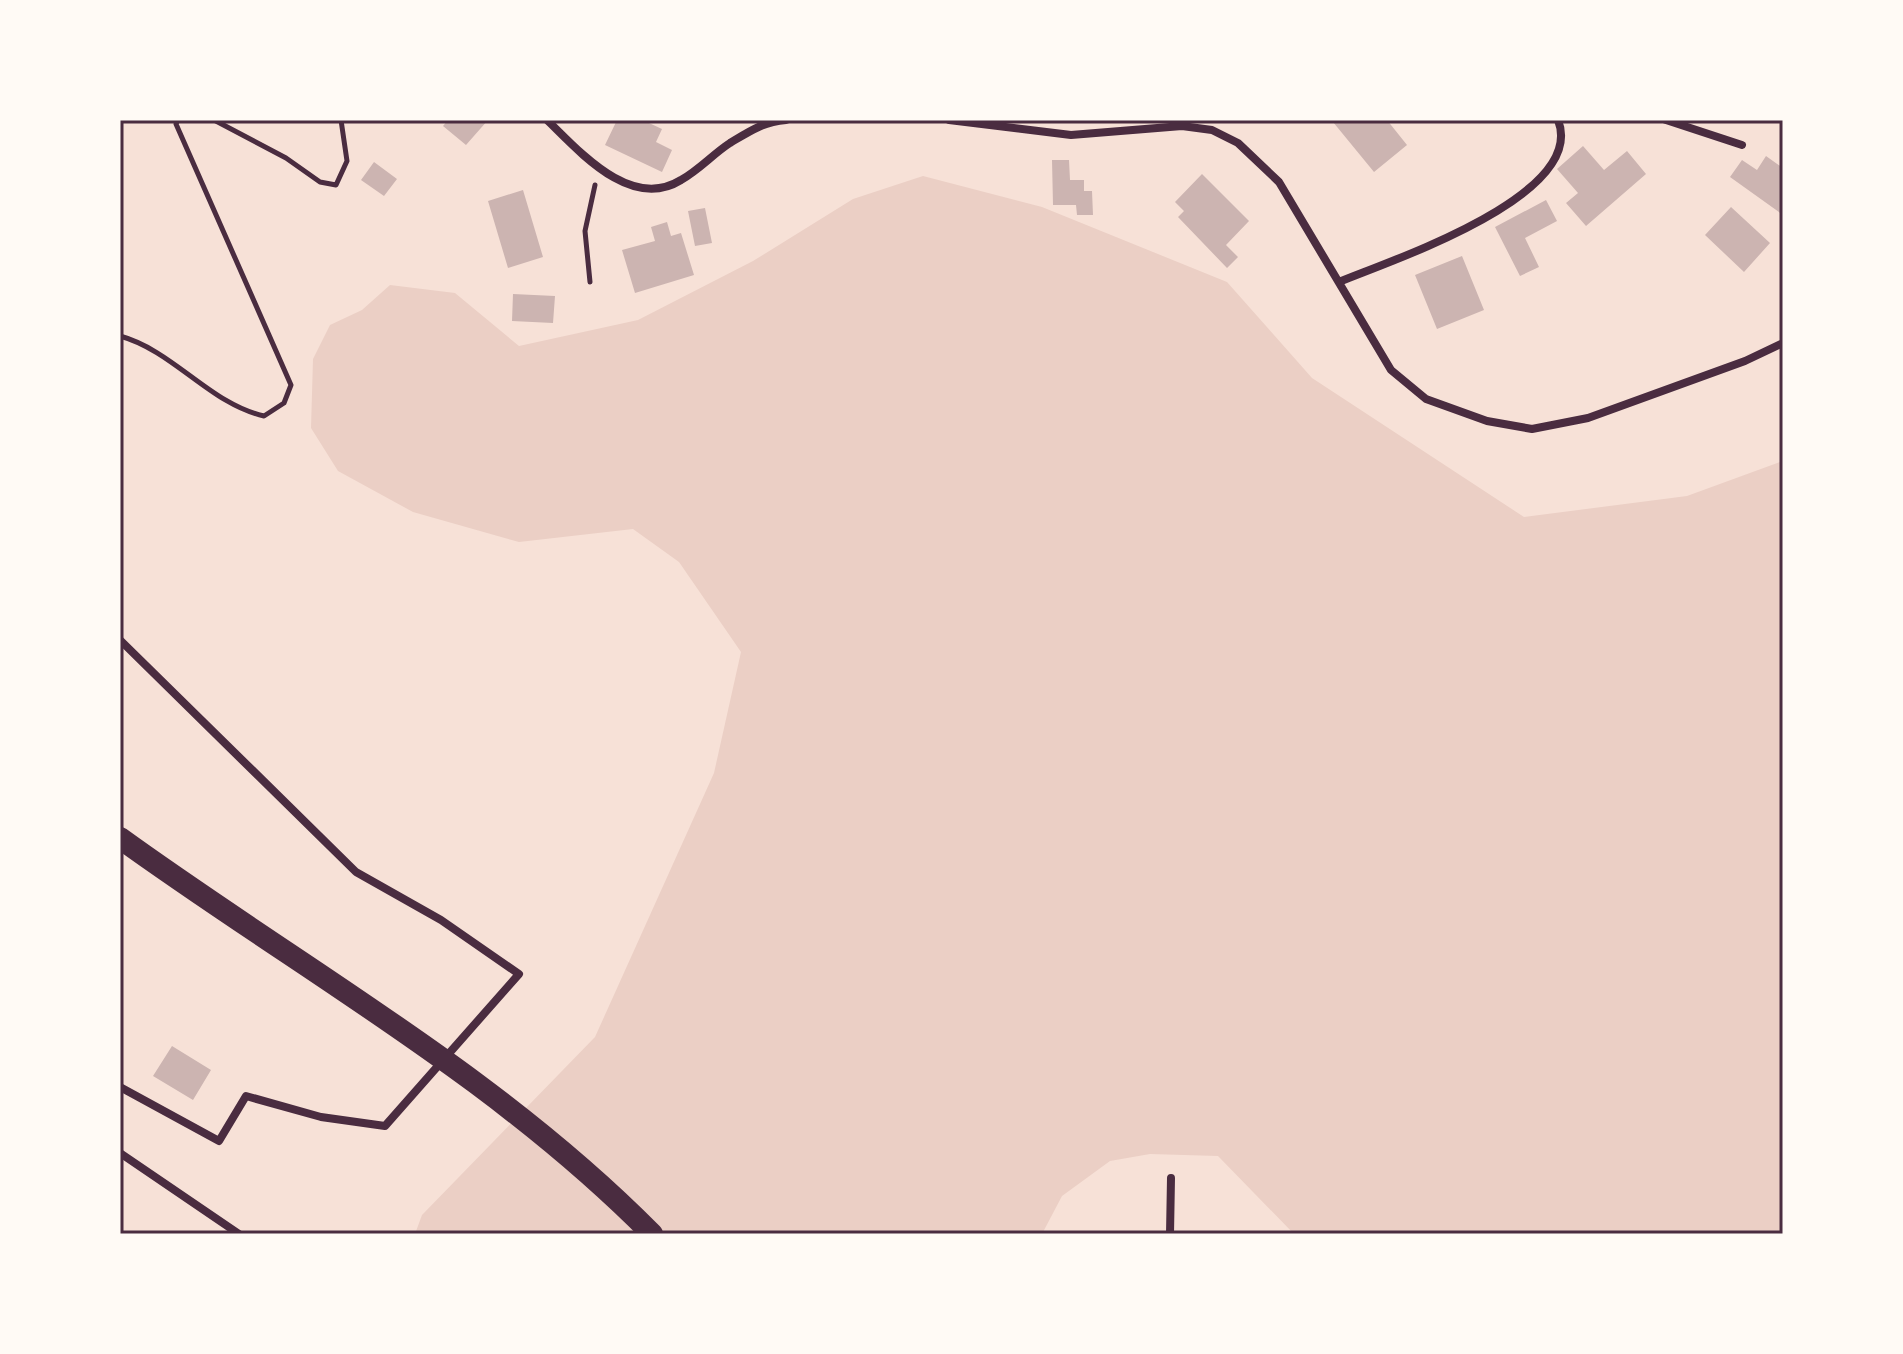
<svg xmlns="http://www.w3.org/2000/svg" width="1903" height="1354" font-family="'Public Sans',sans-serif">
	<style>
		.green { fill: #ebcfc5 }
		.building { fill: #ccb4b1 }
		.lines { fill: none; stroke-linecap: round; stroke-linejoin: round }
		.path { stroke: #4a2c40; stroke-width: 5 }
		.minor { stroke: #4a2c40; stroke-width: 8 }
		.trunk { stroke: #4a2c40; stroke-width: 22 }
		.neatline { fill: none; stroke: #4a2c40; stroke-width: 3 }
	</style>
	<rect width="100%" height="100%" fill="#f7e1d7"/>
	<!-- green -->
	<path class="green" d="M 923,176 L 1042,207 L 1227,282 L 1312,378 L 1524,517 L 1687,496 L 1783,461 L 1783,1234 L 1294,1234 L 1218,1156 L 1150,1154 L 1110,1161 L 1062,1196 L 1042,1234 L 415,1234 L 422,1215 L 595,1037 L 714,773 L 741,652 L 679,562 L 633,529 L 519,542 L 413,512 L 338,471 L 311,428 L 313,359 L 330,325 L 362,310 L 390,285 L 455,293 L 519,346 L 638,320 L 753,261 L 853,199 Z"/>
	<!-- building -->
	<path class="building" d="M 448,120 L 488,120 L 466,145 L 443,126 Z
		M 617,120 L 650,120 L 649,123 L 662,129 L 656,142 L 672,150 L 662,172 L 605,145 Z
		M 1335,120 L 1387,120 L 1407,145 L 1374,172 L 1333,122 Z
		M 1583,146 L 1604,170 L 1627,151 L 1646,174 L 1586,226 L 1566,203 L 1578,193 L 1557,169 Z
		M 1766,156 L 1783,168 L 1783,215 L 1730,177 L 1742,160 L 1757,170 Z
		M 1052,160 L 1069,160 L 1070,180 L 1084,180 L 1084,191 L 1092,191 L 1093,215 L 1077,215 L 1076,205 L 1053,205 Z
		M 374,162 L 397,179 L 384,196 L 361,180 Z
		M 1202,174 L 1249,221 L 1226,245 L 1238,257 L 1227,268 L 1178,217 L 1184,211 L 1175,202 Z
		M 523,190 L 543,257 L 508,268 L 488,201 Z
		M 1546,200 L 1557,221 L 1525,238 L 1539,267 L 1520,276 L 1495,227 Z
		M 1731,207 L 1770,243 L 1744,272 L 1705,235 Z
		M 705,208 L 712,243 L 695,246 L 688,211 Z
		M 667,222 L 671,236 L 681,233 L 694,275 L 635,293 L 622,250 L 655,241 L 651,227 Z
		M 1462,256 L 1484,310 L 1437,329 L 1415,275 Z
		M 513,294 L 555,296 L 553,323 L 512,321 Z
		M 172,1046 L 211,1070 L 193,1100 L 153,1076 Z"/>
	<g class="lines">
		<!-- path -->
		<path class="path" d="M 214,120 L 286,158 L 320,182 L 336,185 L 347,161 L 341,120
			M 590,282 L 585,231 L 595,185
			M 120,336 C 174,351 210,404 264,416 L 284,403 L 291,385 L 176,124 L 178,120"/>
		<!-- minor -->
		<path class="minor" d="M 547,120 C 580,152 631,211 681,180 C 699,170 713,154 730,143 C 750,131 763,122 786,120
			M 949,120 L 1071,135 L 1182,126 L 1212,130 L 1238,143 L 1279,182 L 1391,370 L 1426,399 L 1487,421 L 1532,429 L 1588,418 L 1745,361 L 1783,343
			M 1666,120 L 1742,145
			M 1339,282 C 1389,261 1588,196 1558,120
			M 120,640 L 356,872 L 441,920 L 519,974 L 385,1126 L 321,1117 L 246,1096 L 219,1141 L 120,1087
			M 120,1153 L 239,1234
			M 1170,1234 L 1171,1178"/>
		<!-- trunk -->
		<path class="trunk" d="M 120,838 C 301,969 494,1074 652,1234"/>
	</g>
	<!-- border -->
	<rect width="1903" height="1354" fill="none" stroke="#fffaf5" stroke-width="244"/>
	<rect x="122" y="122" width="1659" height="1110" class="neatline"/>
</svg>
